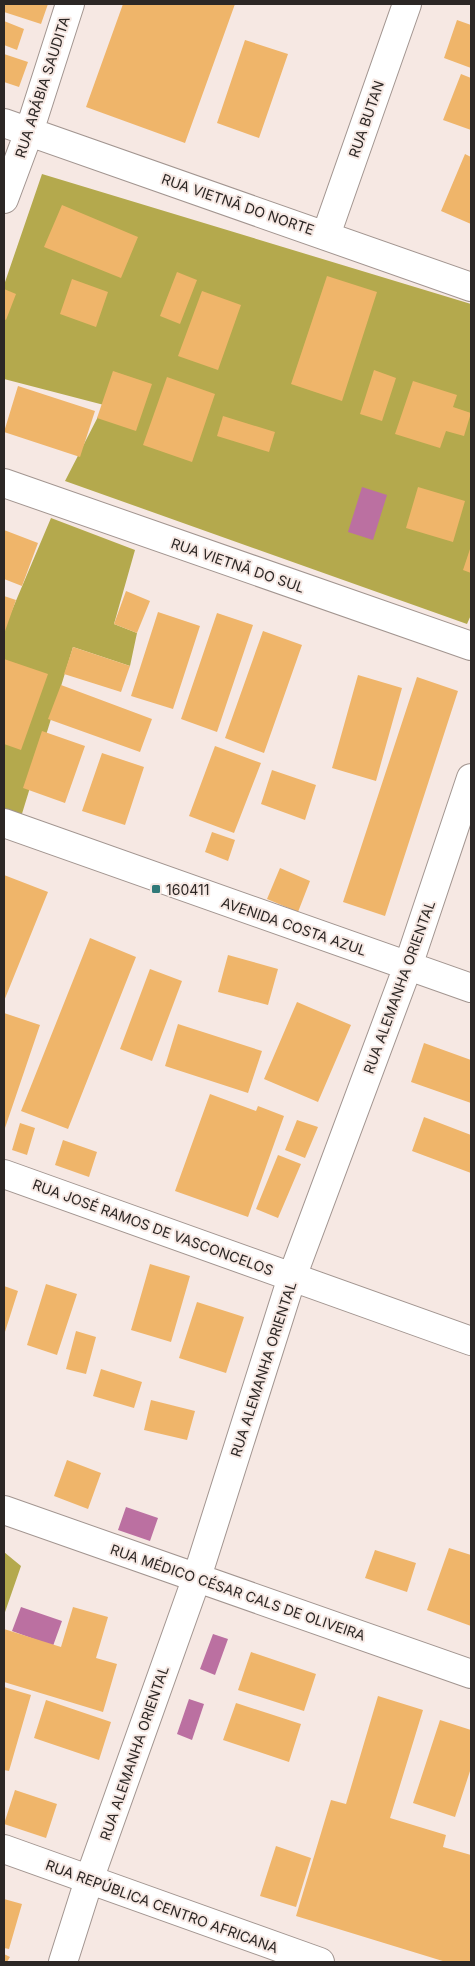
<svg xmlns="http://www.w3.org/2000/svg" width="475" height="1966" font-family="Inter,sans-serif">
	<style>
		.forest { fill: #b4a94d }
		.water { fill: #bb70a1 }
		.building { fill: #efb56a }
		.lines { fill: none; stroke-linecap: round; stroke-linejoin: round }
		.minor-casing { stroke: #a29590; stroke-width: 30 }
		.minor { stroke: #fff; stroke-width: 28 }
		.poi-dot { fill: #307978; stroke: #f6e8e3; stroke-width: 2 }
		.labels { text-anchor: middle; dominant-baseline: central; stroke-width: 4; stroke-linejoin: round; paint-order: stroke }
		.street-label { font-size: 14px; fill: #2c2725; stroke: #f6e8e3 }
		.poi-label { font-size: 14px; fill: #2c2725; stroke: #f6e8e3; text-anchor: start }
	</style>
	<rect width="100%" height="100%" fill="#f6e8e3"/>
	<!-- forest -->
	<path class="forest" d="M 42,174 L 471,304 L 471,615 L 467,624 L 65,481 L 104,405 L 4,379 L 4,285 Z
		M 51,518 L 135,550 L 114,624 L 137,633 L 130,666 L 73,647 L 21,817 L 4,811 L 4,629 Z
		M 4,1552 L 21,1566 L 4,1615 Z"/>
	<!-- water -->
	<path class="water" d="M 362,487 L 387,495 L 373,540 L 348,532 Z
		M 126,1507 L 158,1518 L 150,1541 L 118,1530 Z
		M 21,1607 L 62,1621 L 53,1646 L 12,1631 Z
		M 213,1634 L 228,1639 L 215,1675 L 200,1669 Z
		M 189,1699 L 204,1704 L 192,1740 L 177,1734 Z"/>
	<!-- building -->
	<path class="building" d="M 4,4 L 48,4 L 41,24 L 4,12 Z
		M 123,4 L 235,4 L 185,143 L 86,107 Z
		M 457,20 L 471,25 L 471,68 L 444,58 Z
		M 4,21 L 24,29 L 17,50 L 4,45 Z
		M 245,40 L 288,54 L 259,138 L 217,123 Z
		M 4,54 L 28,62 L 19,87 L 4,82 Z
		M 461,74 L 471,78 L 471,130 L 443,120 Z
		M 465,154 L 471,157 L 471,224 L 441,211 Z
		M 62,205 L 138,237 L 121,278 L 44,247 Z
		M 177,272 L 197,280 L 180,324 L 160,316 Z
		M 327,276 L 377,292 L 342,401 L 291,384 Z
		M 72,279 L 108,292 L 96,327 L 60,314 Z
		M 4,289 L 16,294 L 6,320 L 4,319 Z
		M 202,291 L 241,305 L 218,370 L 178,356 Z
		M 374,370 L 396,378 L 382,421 L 360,414 Z
		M 113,371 L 152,384 L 136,431 L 97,418 Z
		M 167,377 L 215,394 L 192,462 L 143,445 Z
		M 413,381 L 457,395 L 453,407 L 471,413 L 464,436 L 446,431 L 440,448 L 395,434 Z
		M 18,386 L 95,411 L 80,457 L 4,432 Z
		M 223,416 L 275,432 L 269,452 L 217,436 Z
		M 418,487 L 465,501 L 453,542 L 406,528 Z
		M 4,530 L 38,543 L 22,586 L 4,579 Z
		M 471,546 L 471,573 L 463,570 Z
		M 126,591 L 150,601 L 137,633 L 114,624 Z
		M 4,596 L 16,600 L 4,634 Z
		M 158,612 L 200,626 L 173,709 L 131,696 Z
		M 217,613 L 253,625 L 217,732 L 181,719 Z
		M 263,631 L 302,645 L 264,753 L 225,738 Z
		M 73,647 L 130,666 L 121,692 L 64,674 Z
		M 4,659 L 48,674 L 21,750 L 4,744 Z
		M 358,675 L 402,688 L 376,781 L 332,768 Z
		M 417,677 L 458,691 L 385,916 L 343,902 Z
		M 61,685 L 152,719 L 140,752 L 48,719 Z
		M 42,731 L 85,746 L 65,803 L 23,788 Z
		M 215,746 L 261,763 L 234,833 L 189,816 Z
		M 102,753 L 144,767 L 125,825 L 82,811 Z
		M 272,770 L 316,785 L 305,820 L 261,804 Z
		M 212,832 L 235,840 L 228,861 L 205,852 Z
		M 280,868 L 310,881 L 298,912 L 267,899 Z
		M 4,875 L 48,892 L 4,1001 Z
		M 90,938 L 136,957 L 68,1129 L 21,1111 Z
		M 228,955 L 278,969 L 268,1005 L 218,992 Z
		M 150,969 L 182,981 L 152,1061 L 120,1049 Z
		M 297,1002 L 351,1025 L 318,1102 L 264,1079 Z
		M 4,1013 L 40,1025 L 5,1128 L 4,1127 Z
		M 178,1024 L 262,1051 L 248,1093 L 165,1066 Z
		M 424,1043 L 471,1060 L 471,1103 L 411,1082 Z
		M 210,1094 L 256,1111 L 258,1106 L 284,1116 L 248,1217 L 175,1191 Z
		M 424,1117 L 471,1135 L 471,1173 L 412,1151 Z
		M 297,1120 L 318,1127 L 305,1158 L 285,1150 Z
		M 20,1123 L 35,1128 L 27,1155 L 12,1150 Z
		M 63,1140 L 97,1152 L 89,1177 L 55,1165 Z
		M 278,1155 L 301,1164 L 278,1218 L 256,1209 Z
		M 150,1264 L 190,1276 L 171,1342 L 131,1330 Z
		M 46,1284 L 77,1294 L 57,1355 L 27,1345 Z
		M 4,1286 L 18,1291 L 4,1335 Z
		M 197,1302 L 244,1317 L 226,1373 L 179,1358 Z
		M 76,1331 L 96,1337 L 86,1374 L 66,1369 Z
		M 101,1369 L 142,1382 L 134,1408 L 93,1396 Z
		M 151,1400 L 195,1411 L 187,1440 L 144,1430 Z
		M 67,1460 L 101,1473 L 88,1509 L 54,1496 Z
		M 449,1548 L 471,1555 L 471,1626 L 427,1610 Z
		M 375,1550 L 416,1563 L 407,1592 L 365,1578 Z
		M 73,1607 L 108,1617 L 96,1658 L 117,1664 L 103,1712 L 4,1682 L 4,1629 L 61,1647 Z
		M 251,1652 L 316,1674 L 304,1711 L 238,1690 Z
		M 4,1687 L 31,1695 L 9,1771 L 4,1770 Z
		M 378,1696 L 423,1710 L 390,1818 L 446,1835 L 443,1847 L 471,1855 L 471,1962 L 446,1962 L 296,1916 L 331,1800 L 346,1804 Z
		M 46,1700 L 111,1722 L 99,1760 L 34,1738 Z
		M 236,1703 L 301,1724 L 289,1762 L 223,1740 Z
		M 440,1720 L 471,1730 L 471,1768 L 455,1817 L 413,1803 Z
		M 15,1790 L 57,1804 L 46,1838 L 4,1824 Z
		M 276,1846 L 311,1858 L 296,1907 L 260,1896 Z
		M 4,1899 L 22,1904 L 9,1949 L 4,1948 Z
		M 4,1954 L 10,1957 L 7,1962 L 4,1962 Z"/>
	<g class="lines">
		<!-- minor casing -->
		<g class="minor-casing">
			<path id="minor" d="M 4,123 L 471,287
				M 4,199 L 29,132 L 70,4
				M 326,235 L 407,4
				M 4,483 L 471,646
				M 4,823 L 471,988
				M 4,1174 L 471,1341
				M 4,1510 L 471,1674
				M 4,1849 L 320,1962
				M 63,1962 L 89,1880 L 197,1577 L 292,1277 L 408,966 L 471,778"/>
		</g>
		<!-- minor -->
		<use href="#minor" class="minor"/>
	</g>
	<!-- markers -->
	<rect class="poi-dot" x="151" y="884" width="10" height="10" rx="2.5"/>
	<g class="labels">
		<!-- street labels -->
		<g class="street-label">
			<text transform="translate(42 87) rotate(-72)">RUA ARÁBIA SAUDITA</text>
			<text transform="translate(366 119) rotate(-71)">RUA BUTAN</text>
			<text transform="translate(238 204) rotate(19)">RUA VIETNÃ DO NORTE</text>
			<text transform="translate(238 565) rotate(19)">RUA VIETNÃ DO SUL</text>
			<text transform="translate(294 926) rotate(19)">AVENIDA COSTA AZUL</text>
			<text transform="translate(399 987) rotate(-70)">RUA ALEMANHA ORIENTAL</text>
			<text transform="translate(153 1227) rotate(20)">RUA JOSÉ RAMOS DE VASCONCELOS</text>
			<text transform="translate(263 1369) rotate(-72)">RUA ALEMANHA ORIENTAL</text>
			<text transform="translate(238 1592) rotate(19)">RUA MÉDICO CÉSAR CALS DE OLIVEIRA</text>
			<text transform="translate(134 1753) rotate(-71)">RUA ALEMANHA ORIENTAL</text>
			<text transform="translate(162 1906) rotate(20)">RUA REPÚBLICA CENTRO AFRICANA</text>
		</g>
		<!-- poi labels -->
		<g class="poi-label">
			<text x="166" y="889">160411</text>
		</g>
	</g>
	<!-- border -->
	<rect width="475" height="1966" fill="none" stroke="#2c2725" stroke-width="10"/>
</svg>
